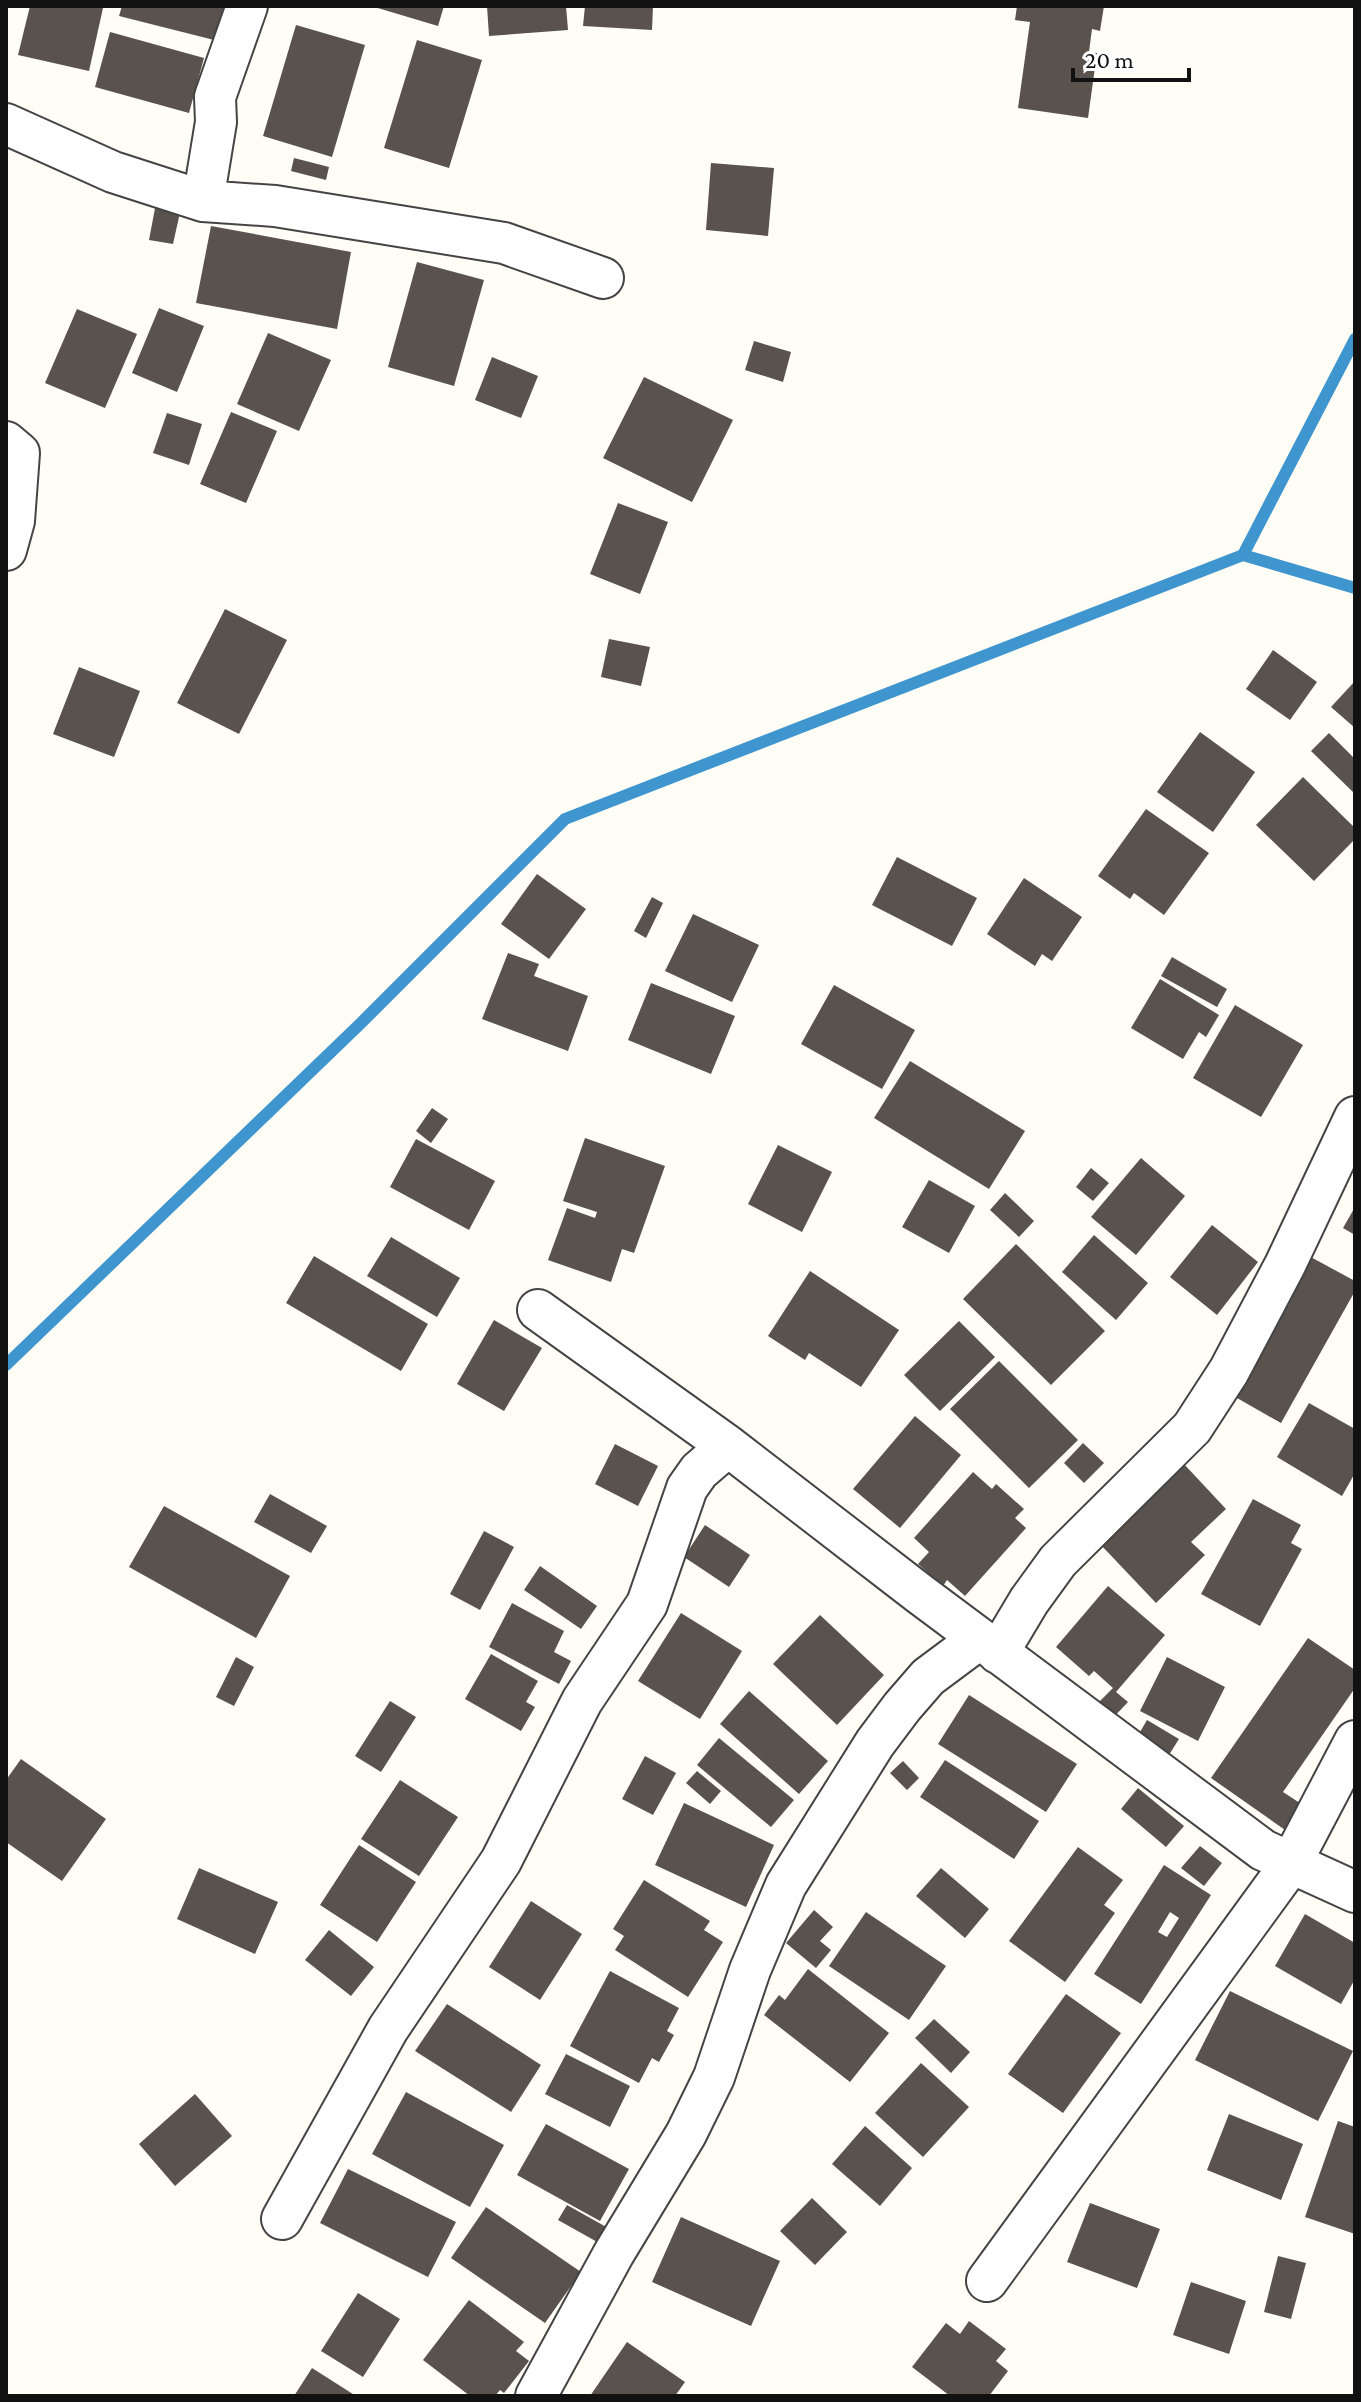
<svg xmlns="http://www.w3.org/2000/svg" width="1361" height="2402" font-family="'Crimson Pro',serif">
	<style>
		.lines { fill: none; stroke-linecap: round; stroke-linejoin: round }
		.stream { stroke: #3f96cf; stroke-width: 12 }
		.building { fill: #5a524d; fill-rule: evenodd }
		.street-casing { stroke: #444; stroke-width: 44 }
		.street { stroke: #fff; stroke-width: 40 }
	</style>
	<rect width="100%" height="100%" fill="#fffdf5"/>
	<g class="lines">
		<!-- stream -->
		<path class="stream" d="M 1243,555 L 1355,588
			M 6,1365 L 361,1023 L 565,819 L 1243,555 L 1355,339"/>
	</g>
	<!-- building -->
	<path class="building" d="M 30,6 L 103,8 L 89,71 L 18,55 Z
		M 122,6 L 227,6 L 218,41 L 119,16 Z
		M 371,6 L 444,6 L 438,26 Z
		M 487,6 L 566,6 L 568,30 L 489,36 Z
		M 585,6 L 653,6 L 652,30 L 583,26 Z
		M 1017,6 L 1104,6 L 1100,31 L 1092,29 L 1089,52 L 1097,53 L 1088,118 L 1018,108 L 1030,22 L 1015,20 Z
		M 296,25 L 365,45 L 332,157 L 263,136 Z
		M 110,32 L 204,58 L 189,113 L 95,87 Z
		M 417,40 L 482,60 L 449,168 L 384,148 Z
		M 294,158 L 329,167 L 326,180 L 291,171 Z
		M 711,163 L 774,168 L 768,236 L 706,230 Z
		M 156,203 L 181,208 L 173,244 L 149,240 Z
		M 211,226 L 351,252 L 337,329 L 196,303 Z
		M 417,262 L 484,280 L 454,386 L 388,367 Z
		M 159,308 L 204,326 L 177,392 L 132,373 Z
		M 77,309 L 137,334 L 105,408 L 45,383 Z
		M 268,333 L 331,360 L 299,431 L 237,404 Z
		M 754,341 L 791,352 L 783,382 L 745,370 Z
		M 492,357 L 538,376 L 521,418 L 475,400 Z
		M 644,377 L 733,420 L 692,502 L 603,458 Z
		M 231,412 L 277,431 L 246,503 L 200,484 Z
		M 167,413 L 202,424 L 189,465 L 153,453 Z
		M 618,503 L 668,522 L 640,594 L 590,574 Z
		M 225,609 L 287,640 L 239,734 L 177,703 Z
		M 609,639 L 650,647 L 641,686 L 601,677 Z
		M 1273,650 L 1317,682 L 1290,720 L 1246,689 Z
		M 79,667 L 140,691 L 114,757 L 53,734 Z
		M 1355,681 L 1355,728 L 1331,707 Z
		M 1200,732 L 1255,772 L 1213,832 L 1157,792 Z
		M 1329,733 L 1355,759 L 1355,794 L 1311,751 Z
		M 1303,777 L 1355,828 L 1355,839 L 1314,881 L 1256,825 Z
		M 1146,809 L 1209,853 L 1164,915 L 1134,893 L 1130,899 L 1098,876 Z
		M 897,857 L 977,898 L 952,946 L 872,905 Z
		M 537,874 L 586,909 L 549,959 L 501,924 Z
		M 1024,878 L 1082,917 L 1052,961 L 1042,954 L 1035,966 L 987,934 Z
		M 652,897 L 663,903 L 646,938 L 634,931 Z
		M 693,914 L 759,945 L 732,1002 L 665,971 Z
		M 508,953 L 539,964 L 534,976 L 588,996 L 568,1051 L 482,1019 Z
		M 1172,957 L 1227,989 L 1217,1007 L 1161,976 Z
		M 1160,979 L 1219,1015 L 1206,1037 L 1199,1032 L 1183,1059 L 1131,1028 Z
		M 651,983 L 735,1016 L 711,1074 L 628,1040 Z
		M 834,985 L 915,1030 L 882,1089 L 801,1044 Z
		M 1235,1005 L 1303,1045 L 1261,1117 L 1193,1078 Z
		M 910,1061 L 1025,1131 L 989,1189 L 874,1118 Z
		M 432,1108 L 448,1119 L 431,1143 L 416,1131 Z
		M 585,1138 L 665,1166 L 634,1253 L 622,1249 L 611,1282 L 548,1260 L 567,1208 L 595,1218 L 597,1212 L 563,1201 Z
		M 416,1139 L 495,1181 L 469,1230 L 390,1187 Z
		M 778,1145 L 832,1172 L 802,1232 L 748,1204 Z
		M 1141,1158 L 1185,1196 L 1136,1255 L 1091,1217 Z
		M 1091,1168 L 1109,1183 L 1093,1201 L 1076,1187 Z
		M 929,1180 L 975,1206 L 949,1253 L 902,1227 Z
		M 1005,1193 L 1034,1221 L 1019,1237 L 990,1210 Z
		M 1355,1207 L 1355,1235 L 1343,1228 Z
		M 1212,1225 L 1258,1262 L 1217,1315 L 1170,1277 Z
		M 1094,1235 L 1148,1283 L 1116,1320 L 1062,1272 Z
		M 391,1237 L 460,1278 L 437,1317 L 367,1276 Z
		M 1016,1244 L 1105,1331 L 1051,1385 L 963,1299 Z
		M 1307,1255 L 1355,1281 L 1355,1291 L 1281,1423 L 1230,1394 Z
		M 314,1256 L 428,1324 L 401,1371 L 286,1303 Z
		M 810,1271 L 899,1330 L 861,1387 L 809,1353 L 805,1360 L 768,1336 Z
		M 494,1320 L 542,1348 L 504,1411 L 457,1384 Z
		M 959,1321 L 995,1357 L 940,1411 L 904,1375 Z
		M 999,1361 L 1078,1440 L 1029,1488 L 950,1409 Z
		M 1309,1403 L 1355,1429 L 1355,1473 L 1342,1496 L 1277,1457 Z
		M 915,1416 L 961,1455 L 900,1528 L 853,1489 Z
		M 1083,1443 L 1104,1463 L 1084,1483 L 1064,1463 Z
		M 615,1444 L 658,1466 L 638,1506 L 595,1484 Z
		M 1183,1463 L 1226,1509 L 1191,1542 L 1205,1555 L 1156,1603 L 1100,1544 Z
		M 973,1472 L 992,1489 L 996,1484 L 1024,1509 L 1015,1518 L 1026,1528 L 965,1596 L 947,1580 L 943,1586 L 918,1564 L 929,1552 L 914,1538 Z
		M 270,1494 L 327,1526 L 311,1553 L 254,1522 Z
		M 1253,1499 L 1301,1525 L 1291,1543 L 1302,1549 L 1260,1626 L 1201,1594 Z
		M 164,1506 L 290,1576 L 256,1638 L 129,1567 Z
		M 705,1525 L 750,1555 L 729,1587 L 684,1557 Z
		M 484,1531 L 514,1547 L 480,1610 L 450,1594 Z
		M 540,1566 L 597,1606 L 581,1629 L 524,1590 Z
		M 1108,1586 L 1165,1635 L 1116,1692 L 1128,1702 L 1110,1721 L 1095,1706 L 1113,1688 L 1094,1671 L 1089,1676 L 1056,1647 Z
		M 512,1603 L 564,1631 L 554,1652 L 571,1661 L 559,1684 L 489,1647 Z
		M 681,1613 L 742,1651 L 700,1719 L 638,1681 Z
		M 820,1615 L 884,1675 L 837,1725 L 773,1664 Z
		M 1308,1638 L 1355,1670 L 1355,1688 L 1283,1792 L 1306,1807 L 1288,1832 L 1211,1778 Z
		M 491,1654 L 538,1681 L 526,1702 L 535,1707 L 521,1731 L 465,1699 Z
		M 236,1657 L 254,1667 L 234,1706 L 216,1697 Z
		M 1167,1657 L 1225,1687 L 1198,1741 L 1140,1711 Z
		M 749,1691 L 828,1761 L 799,1794 L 720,1724 Z
		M 969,1695 L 1077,1764 L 1046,1812 L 938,1744 Z
		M 390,1701 L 416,1717 L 381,1772 L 355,1756 Z
		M 1147,1720 L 1179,1739 L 1167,1758 L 1136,1739 Z
		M 719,1738 L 794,1800 L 771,1827 L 697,1765 Z
		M 645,1756 L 676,1773 L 653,1815 L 622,1799 Z
		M 21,1759 L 106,1819 L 62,1881 L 6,1842 L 6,1780 Z
		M 945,1760 L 1039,1821 L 1014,1859 L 920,1797 Z
		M 903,1761 L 919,1778 L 907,1790 L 890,1773 Z
		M 697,1771 L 721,1791 L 710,1804 L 686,1783 Z
		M 400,1780 L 458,1817 L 419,1876 L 361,1839 Z
		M 1138,1788 L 1184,1826 L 1166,1847 L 1121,1809 Z
		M 684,1803 L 774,1845 L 746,1907 L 655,1865 Z
		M 359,1845 L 416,1882 L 377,1942 L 320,1905 Z
		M 1200,1846 L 1222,1863 L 1204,1886 L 1181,1868 Z
		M 1078,1847 L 1123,1880 L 1104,1905 L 1115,1913 L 1065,1982 L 1009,1941 Z
		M 1164,1865 L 1211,1895 L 1141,2004 L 1094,1974 ZM 1170,1912 L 1179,1918 L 1167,1937 L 1158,1932 Z
		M 199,1868 L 278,1902 L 255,1954 L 177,1919 Z
		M 941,1868 L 989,1909 L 965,1938 L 916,1896 Z
		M 644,1880 L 710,1921 L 704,1930 L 723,1942 L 688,1997 L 615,1950 L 624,1936 L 613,1929 Z
		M 531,1901 L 582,1934 L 540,2000 L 489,1967 Z
		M 814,1910 L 833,1927 L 820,1941 L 831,1950 L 816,1968 L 786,1943 Z
		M 866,1912 L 946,1966 L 909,2020 L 829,1966 Z
		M 1305,1914 L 1355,1943 L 1355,1979 L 1341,2004 L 1275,1966 Z
		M 329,1930 L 374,1967 L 351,1996 L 305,1960 Z
		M 808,1969 L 889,2033 L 850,2082 L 764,2015 L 779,1995 L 785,2000 Z
		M 610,1971 L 679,2008 L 667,2031 L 674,2035 L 659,2062 L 652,2058 L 639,2083 L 570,2046 Z
		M 1230,1991 L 1353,2051 L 1318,2121 L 1195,2060 Z
		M 1066,1994 L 1121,2033 L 1063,2113 L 1008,2074 Z
		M 447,2004 L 541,2065 L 511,2112 L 415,2051 Z
		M 934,2019 L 970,2052 L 951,2073 L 915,2038 Z
		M 566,2054 L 630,2086 L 610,2127 L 545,2094 Z
		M 921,2063 L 969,2107 L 923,2157 L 875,2113 Z
		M 406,2092 L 504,2145 L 470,2207 L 372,2154 Z
		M 195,2094 L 232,2136 L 175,2186 L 139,2144 Z
		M 1229,2114 L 1303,2144 L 1281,2200 L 1207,2170 Z
		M 1338,2121 L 1355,2127 L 1355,2234 L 1305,2217 Z
		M 546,2124 L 629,2169 L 600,2221 L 517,2175 Z
		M 865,2126 L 912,2168 L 880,2206 L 832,2164 Z
		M 348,2169 L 456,2222 L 428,2277 L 320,2223 Z
		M 812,2198 L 847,2232 L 815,2265 L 780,2231 Z
		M 1090,2203 L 1160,2229 L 1137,2288 L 1067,2262 Z
		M 567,2205 L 617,2233 L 608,2248 L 558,2220 Z
		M 486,2207 L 581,2272 L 545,2323 L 451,2258 Z
		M 681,2217 L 780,2261 L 751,2326 L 652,2282 Z
		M 1278,2256 L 1306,2263 L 1291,2319 L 1264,2312 Z
		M 1191,2282 L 1246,2301 L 1229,2354 L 1173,2335 Z
		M 358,2293 L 400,2319 L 363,2377 L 321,2351 Z
		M 469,2300 L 524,2342 L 516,2351 L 529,2361 L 504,2393 L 500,2390 L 495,2396 L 470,2396 L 423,2360 Z
		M 969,2321 L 1006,2349 L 996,2361 L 1008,2371 L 989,2396 L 950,2396 L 912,2367 L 946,2323 L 960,2334 Z
		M 627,2342 L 685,2382 L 675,2396 L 590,2396 Z
		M 312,2368 L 356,2396 L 294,2396 Z"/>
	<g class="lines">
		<!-- street casing -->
		<g class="street-casing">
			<path id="street" d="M 247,6 L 215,97 L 216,122 L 203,201 L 275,206 L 504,243 L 603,278
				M 6,124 L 113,172 L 203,201
				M 6,442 L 19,453 L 14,521 L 6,550
				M 538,1310 L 728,1446 L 920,1594 L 1263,1850 L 1355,1892
				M 998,1653 L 1029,1601 L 1058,1561 L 1192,1428 L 1229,1371 L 1285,1265 L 1355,1117
				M 282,2219 L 388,2029 L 501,1861 L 582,1701 L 647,1604 L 687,1488 L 699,1471 L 728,1446
				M 987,2281 L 1290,1865 L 1355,1741
				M 536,2396 L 614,2253 L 686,2134 L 714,2077 L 750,1970 L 786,1885 L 875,1743 L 902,1707 L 928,1677 L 979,1639"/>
		</g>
		<!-- street -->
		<use href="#street" class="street"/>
	</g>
	<!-- border -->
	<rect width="1361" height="2402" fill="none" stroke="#111111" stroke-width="16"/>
	<!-- scale -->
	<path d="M1073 68v12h116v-12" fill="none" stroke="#111111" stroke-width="4"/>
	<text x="1085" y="68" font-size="24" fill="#111111" stroke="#ffffff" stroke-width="6" paint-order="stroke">20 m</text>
</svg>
